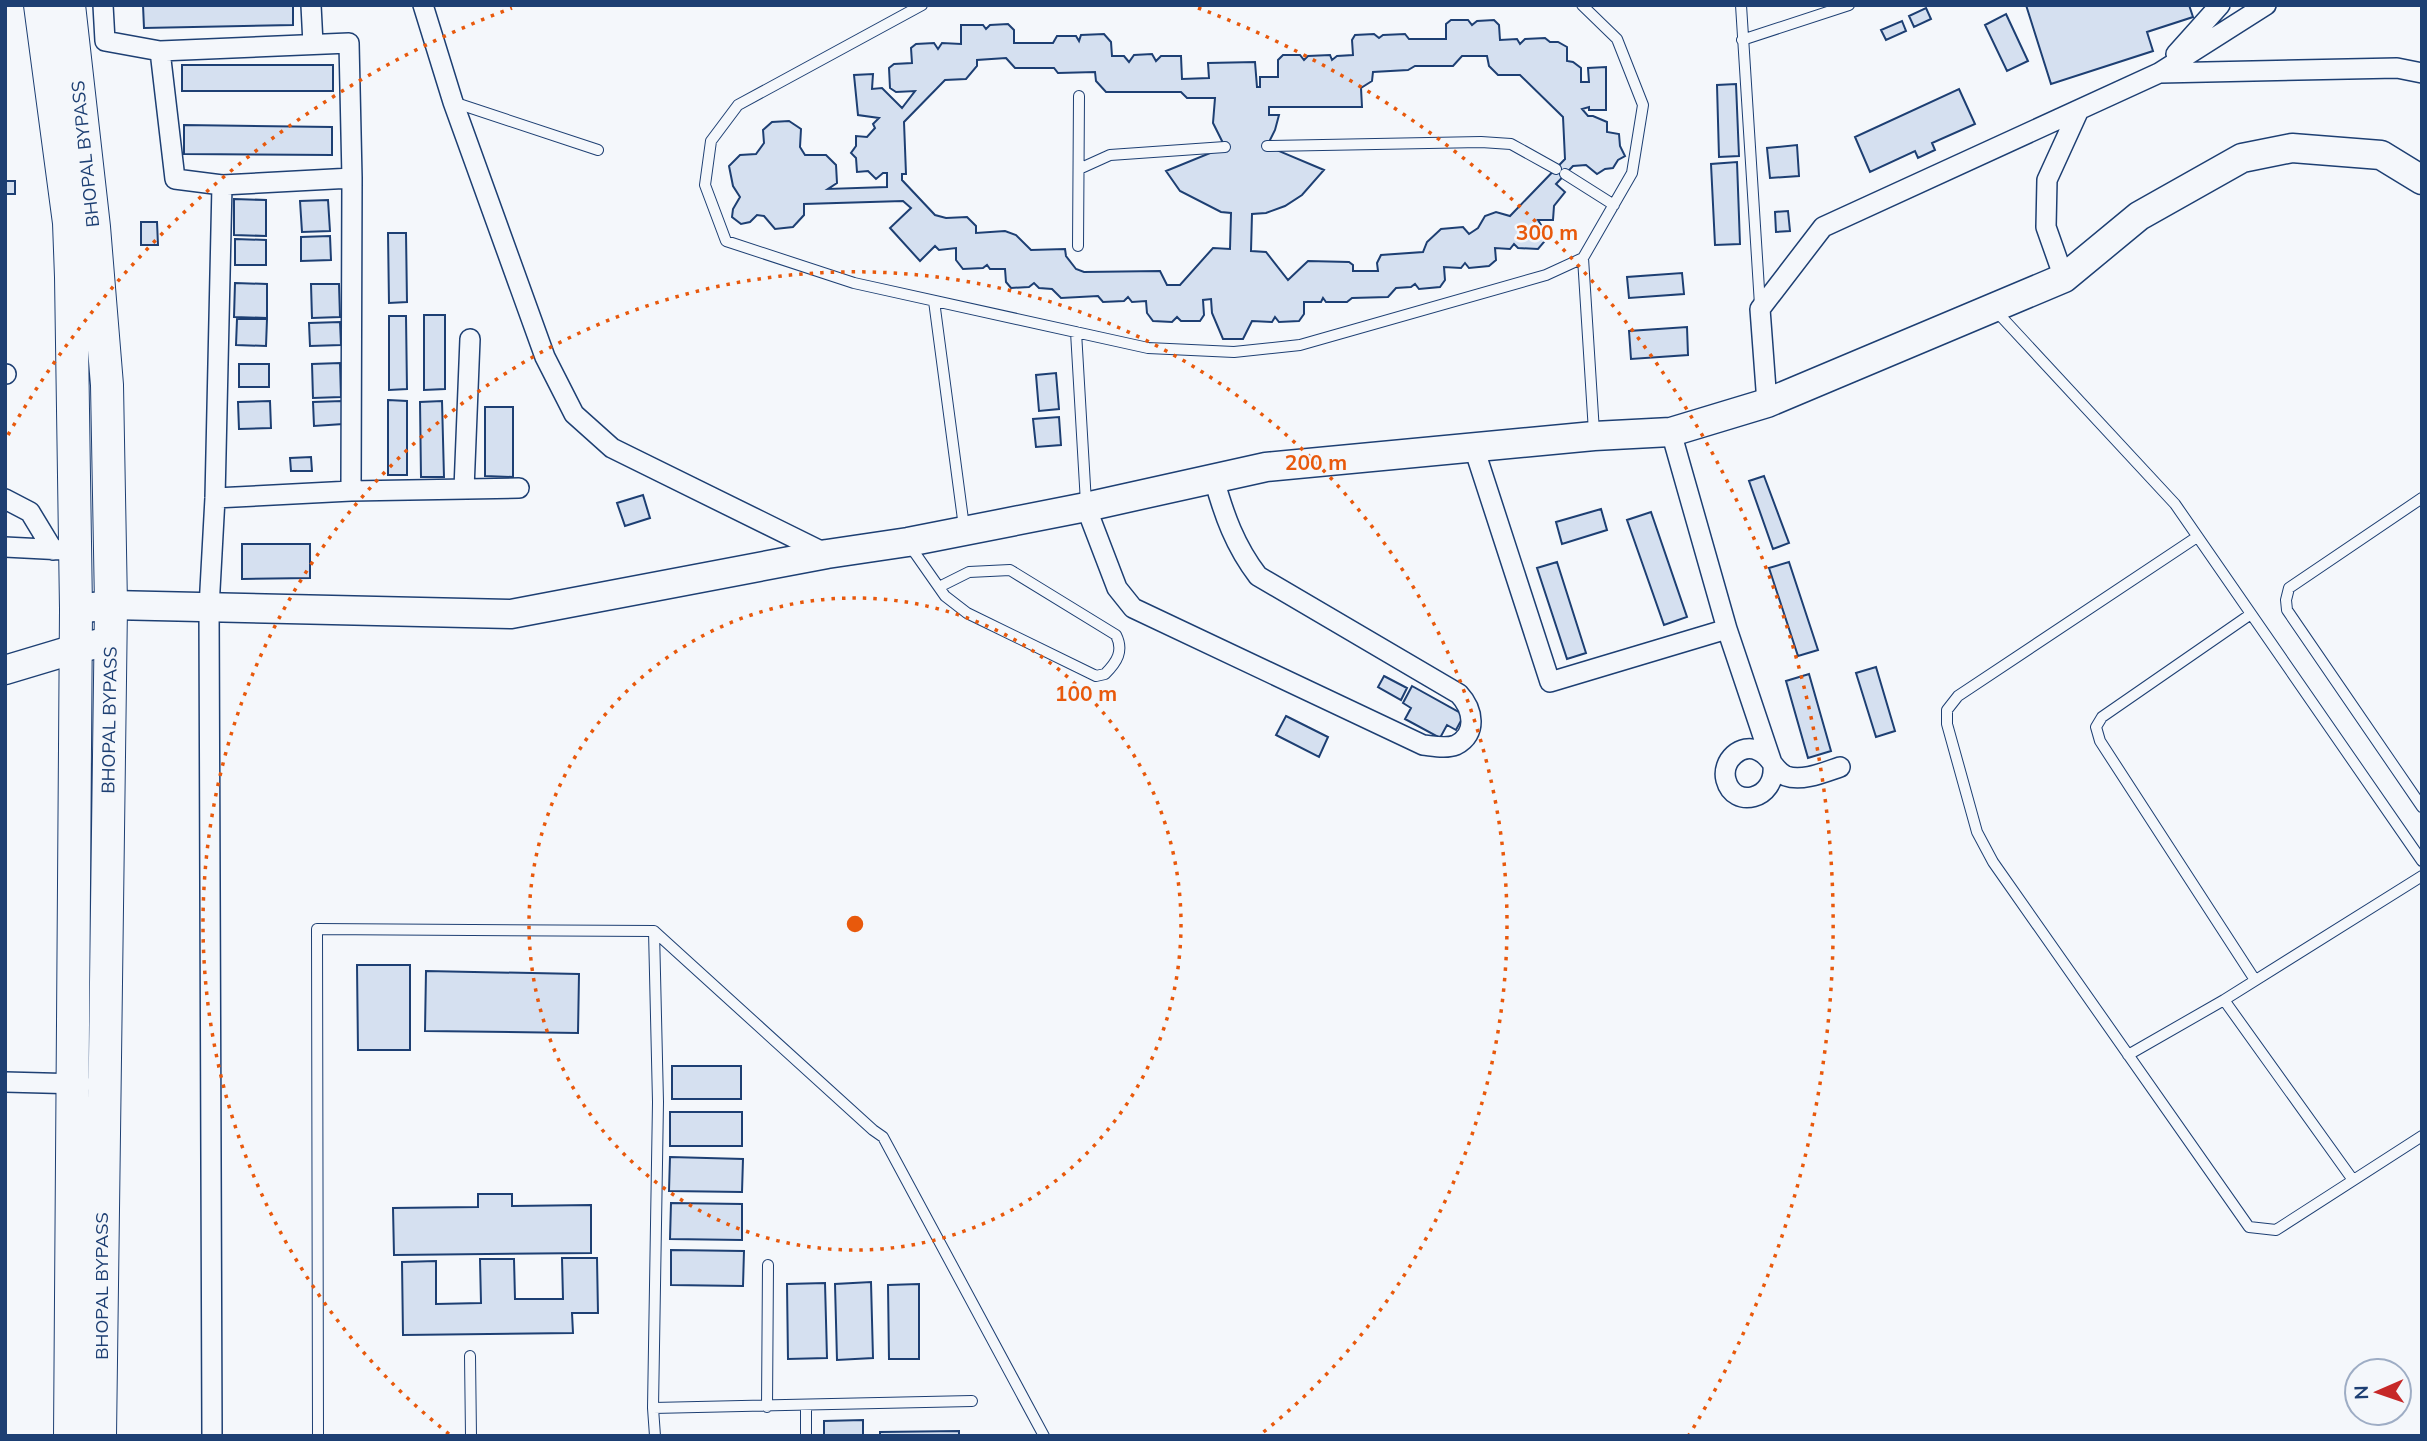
<svg xmlns="http://www.w3.org/2000/svg" width="2427" height="1441" font-family="Mulish,sans-serif">
	<style>
		.building { fill: #d5e0f0; stroke: #1d3f73; stroke-width: 2; fill-rule: evenodd }
		.lines { fill: none; stroke-linecap: round; stroke-linejoin: round }
		.lane-casing { stroke: #1d3f73; stroke-width: 12 }
		.street-casing { stroke: #1d3f73; stroke-width: 22 }
		.secondary-casing { stroke: #1d3f73; stroke-width: 31 }
		.primary-casing { stroke: #1d3f73; stroke-width: 34 }
		.lane { stroke: #f4f7fb; stroke-width: 10 }
		.street { stroke: #f4f7fb; stroke-width: 19 }
		.secondary { stroke: #f4f7fb; stroke-width: 28 }
		.primary { stroke: #f4f7fb; stroke-width: 32 }
		.ring { fill: none; stroke: #e8590c; stroke-width: 3.5; stroke-dasharray: 3.5 7 }
		.labels { text-anchor: middle; dominant-baseline: central; stroke-width: 5; stroke-linejoin: round; paint-order: stroke }
		.street-label { font-size: 18px; fill: #1d3f73; stroke: #f4f7fb }
		.centre { fill: #e8590c; stroke: #f4f7fb; stroke-width: 3.5 }
		.ring-label { font-size: 21px; text-anchor: middle; font-weight: bold; fill: #e8590c; stroke: #f4f7fb; stroke-width: 5; stroke-linejoin: round; paint-order: stroke }
	</style>
	<rect width="100%" height="100%" fill="#f4f7fb"/>
	<!-- building -->
	<path class="building" d="M 143,5 L 293,5 L 293,25 L 144,28 Z
		M 2026,5 L 2189,5 L 2193,17 L 2147,32 L 2153,51 L 2051,84 Z
		M 1926,8 L 1931,19 L 1914,27 L 1909,16 Z
		M 2006,14 L 2028,61 L 2007,71 L 1985,25 Z
		M 1451,20 L 1468,20 L 1472,25 L 1477,21 L 1494,20 L 1499,25 L 1500,40 L 1517,39 L 1520,44 L 1525,39 L 1545,38 L 1550,42 L 1558,42 L 1567,47 L 1567,61 L 1573,62 L 1581,68 L 1581,82 L 1589,82 L 1588,68 L 1606,67 L 1606,110 L 1589,110 L 1589,107 L 1582,109 L 1588,116 L 1593,116 L 1607,122 L 1607,132 L 1619,134 L 1620,146 L 1625,156 L 1618,160 L 1613,168 L 1605,169 L 1597,174 L 1586,165 L 1573,166 L 1556,184 L 1565,192 L 1554,206 L 1553,220 L 1538,220 L 1543,228 L 1544,242 L 1538,249 L 1518,248 L 1514,244 L 1510,249 L 1495,248 L 1496,260 L 1489,266 L 1469,268 L 1465,263 L 1461,268 L 1444,267 L 1445,280 L 1440,287 L 1419,289 L 1415,284 L 1411,287 L 1396,288 L 1388,297 L 1352,298 L 1347,302 L 1326,302 L 1323,298 L 1321,302 L 1304,302 L 1304,314 L 1299,321 L 1279,322 L 1275,317 L 1272,322 L 1252,321 L 1243,339 L 1223,339 L 1212,313 L 1211,299 L 1203,300 L 1204,315 L 1200,321 L 1181,321 L 1177,317 L 1172,322 L 1153,321 L 1147,313 L 1146,301 L 1132,302 L 1128,297 L 1124,301 L 1103,302 L 1098,296 L 1061,298 L 1052,289 L 1039,288 L 1034,283 L 1029,287 L 1011,288 L 1006,282 L 1005,269 L 990,269 L 987,265 L 983,268 L 963,269 L 956,260 L 956,248 L 939,250 L 935,246 L 920,261 L 890,228 L 911,208 L 903,201 L 804,204 L 804,215 L 793,227 L 775,229 L 764,216 L 757,215 L 750,222 L 741,224 L 732,217 L 733,209 L 740,197 L 733,186 L 729,166 L 740,155 L 756,154 L 764,143 L 763,130 L 772,122 L 789,121 L 801,129 L 800,147 L 805,155 L 826,155 L 836,165 L 837,183 L 828,189 L 887,187 L 887,173 L 883,173 L 876,179 L 868,171 L 857,172 L 856,158 L 851,153 L 856,146 L 856,136 L 867,137 L 875,128 L 873,124 L 879,118 L 858,115 L 854,75 L 873,74 L 872,89 L 882,88 L 902,108 L 915,91 L 896,92 L 890,88 L 889,68 L 894,64 L 912,63 L 911,48 L 916,44 L 934,43 L 938,49 L 942,43 L 961,44 L 961,25 L 983,25 L 986,29 L 990,25 L 1008,24 L 1014,30 L 1014,43 L 1053,43 L 1057,36 L 1076,36 L 1079,41 L 1081,35 L 1104,34 L 1111,42 L 1112,56 L 1124,56 L 1129,62 L 1134,55 L 1152,54 L 1156,61 L 1161,56 L 1181,56 L 1182,79 L 1209,78 L 1208,63 L 1255,62 L 1257,87 L 1260,87 L 1260,77 L 1278,77 L 1278,60 L 1283,55 L 1300,55 L 1304,60 L 1308,56 L 1330,55 L 1332,60 L 1337,56 L 1353,55 L 1352,40 L 1355,35 L 1374,34 L 1379,38 L 1383,35 L 1405,34 L 1409,39 L 1446,39 L 1446,24 ZM 1462,56 L 1487,56 L 1489,66 L 1498,75 L 1520,75 L 1563,117 L 1565,159 L 1510,216 L 1496,212 L 1485,216 L 1478,228 L 1469,234 L 1463,227 L 1441,229 L 1427,242 L 1423,252 L 1381,255 L 1377,263 L 1378,271 L 1353,271 L 1353,265 L 1349,262 L 1308,261 L 1288,280 L 1266,252 L 1251,251 L 1252,214 L 1266,213 L 1285,206 L 1302,195 L 1324,170 L 1267,146 L 1275,130 L 1279,115 L 1269,115 L 1269,107 L 1362,107 L 1361,88 L 1372,81 L 1373,72 L 1408,70 L 1415,66 L 1453,66 ZM 1006,58 L 1015,68 L 1054,68 L 1058,73 L 1095,72 L 1096,81 L 1106,92 L 1181,92 L 1187,98 L 1215,98 L 1213,123 L 1225,147 L 1166,171 L 1180,191 L 1221,212 L 1231,213 L 1230,249 L 1213,248 L 1180,285 L 1167,285 L 1160,271 L 1084,272 L 1076,269 L 1066,256 L 1065,249 L 1031,250 L 1016,235 L 1005,231 L 976,233 L 976,226 L 967,217 L 946,218 L 935,215 L 902,180 L 902,174 L 906,174 L 904,122 L 945,80 L 966,79 L 977,66 L 977,60 Z
		M 1902,21 L 1906,31 L 1886,40 L 1881,30 Z
		M 182,65 L 333,65 L 333,91 L 182,91 Z
		M 1736,84 L 1739,156 L 1719,157 L 1717,85 Z
		M 1959,89 L 1975,124 L 1932,143 L 1935,150 L 1918,158 L 1915,151 L 1870,172 L 1855,137 Z
		M 184,125 L 332,127 L 332,155 L 184,154 Z
		M 1797,145 L 1799,176 L 1770,178 L 1767,148 Z
		M 1737,162 L 1740,244 L 1715,245 L 1711,164 Z
		M 5,181 L 15,181 L 15,194 L 5,194 Z
		M 234,199 L 266,200 L 266,236 L 234,235 Z
		M 328,200 L 330,231 L 302,232 L 300,201 Z
		M 1788,211 L 1790,231 L 1776,232 L 1775,212 Z
		M 141,222 L 157,222 L 158,245 L 141,245 Z
		M 388,233 L 406,233 L 407,302 L 389,303 Z
		M 330,236 L 331,260 L 301,261 L 301,237 Z
		M 235,239 L 266,240 L 266,265 L 235,265 Z
		M 1682,273 L 1684,294 L 1629,298 L 1627,277 Z
		M 235,283 L 267,284 L 267,318 L 234,317 Z
		M 311,284 L 339,284 L 340,317 L 312,318 Z
		M 424,315 L 445,315 L 445,389 L 424,390 Z
		M 389,316 L 406,316 L 407,389 L 389,390 Z
		M 237,319 L 267,319 L 266,346 L 236,345 Z
		M 340,322 L 341,345 L 310,346 L 309,323 Z
		M 1687,327 L 1688,355 L 1631,359 L 1629,331 Z
		M 340,363 L 341,397 L 313,398 L 312,364 Z
		M 239,364 L 269,364 L 269,387 L 239,387 Z
		M 1056,373 L 1059,409 L 1039,411 L 1036,375 Z
		M 388,400 L 407,401 L 407,475 L 388,475 Z
		M 270,401 L 271,428 L 239,429 L 238,402 Z
		M 342,401 L 343,424 L 314,426 L 313,402 Z
		M 442,401 L 444,477 L 421,477 L 420,402 Z
		M 485,407 L 513,407 L 513,477 L 485,476 Z
		M 1059,417 L 1061,445 L 1036,447 L 1033,419 Z
		M 311,457 L 312,471 L 291,471 L 290,458 Z
		M 1764,476 L 1789,543 L 1773,549 L 1749,481 Z
		M 643,495 L 650,518 L 625,526 L 617,503 Z
		M 1601,509 L 1607,530 L 1562,544 L 1556,522 Z
		M 1651,512 L 1687,617 L 1664,625 L 1627,520 Z
		M 242,544 L 310,544 L 310,578 L 242,579 Z
		M 1557,562 L 1586,653 L 1567,659 L 1537,568 Z
		M 1789,562 L 1818,650 L 1798,656 L 1769,568 Z
		M 1876,667 L 1895,731 L 1876,737 L 1856,673 Z
		M 1809,674 L 1831,751 L 1808,758 L 1786,681 Z
		M 1384,676 L 1407,688 L 1401,700 L 1378,687 Z
		M 1412,686 L 1464,715 L 1456,730 L 1447,725 L 1440,738 L 1405,719 L 1411,708 L 1403,703 Z
		M 1286,716 L 1328,737 L 1319,757 L 1276,735 Z
		M 357,965 L 410,965 L 410,1050 L 358,1050 Z
		M 426,971 L 579,974 L 578,1033 L 425,1031 Z
		M 672,1066 L 741,1066 L 741,1099 L 672,1099 Z
		M 670,1112 L 742,1112 L 742,1146 L 670,1146 Z
		M 670,1157 L 743,1159 L 742,1192 L 669,1191 Z
		M 478,1194 L 512,1194 L 512,1206 L 591,1205 L 591,1253 L 394,1255 L 393,1208 L 478,1207 Z
		M 671,1203 L 742,1204 L 742,1240 L 670,1239 Z
		M 671,1250 L 744,1251 L 743,1286 L 671,1285 Z
		M 562,1258 L 597,1258 L 598,1313 L 572,1313 L 573,1333 L 403,1335 L 402,1262 L 436,1261 L 436,1304 L 481,1303 L 480,1259 L 514,1259 L 515,1299 L 563,1299 Z
		M 871,1282 L 873,1358 L 837,1360 L 835,1284 Z
		M 825,1283 L 827,1358 L 788,1359 L 787,1284 Z
		M 919,1284 L 919,1359 L 889,1359 L 888,1285 Z
		M 863,1420 L 863,1436 L 824,1436 L 824,1421 Z
		M 959,1431 L 959,1436 L 880,1436 L 880,1432 Z"/>
	<g class="lines">
		<!-- lane casing -->
		<g class="lane-casing">
			<path id="lane" d="M 922,5 L 738,105 L 711,141 L 705,185 L 726,241 L 854,283 L 1148,348 L 1234,352 L 1300,345 L 1546,275 L 1583,258 L 1632,173 L 1643,105 L 1617,39 L 1582,5
				M 1741,5 L 1760,305
				M 1742,40 L 1849,5
				M 453,102 L 598,150
				M 1267,146 L 1481,142 L 1511,144 L 1556,169
				M 1079,169 L 1110,155 L 1225,147
				M 1565,174 L 1614,205
				M 1078,246 L 1079,96
				M 1583,258 L 1594,432
				M 934,301 L 964,527
				M 1996,311 L 2175,504 L 2422,861
				M 1076,332 L 1086,503
				M 2422,498 L 2289,588 L 2286,600 L 2287,610 L 2422,807
				M 2197,537 L 1958,696 L 1947,710 L 1947,724 L 1977,832 L 1993,862 L 2249,1227 L 2276,1230 L 2422,1136
				M 910,546 L 945,596 L 967,613 L 1096,676 L 1105,674 C 1117,662 1124,651 1116,635 L 1010,570 L 969,572 L 939,587
				M 2251,614 L 2102,717 L 2096,727 L 2100,741 L 2255,980
				M 654,931 L 658,1102 L 653,1408 L 655,1436
				M 2224,1000 L 2353,1180
				M 2128,1055 L 2224,1000 L 2422,876
				M 470,1356 L 471,1436
				M 806,1406 L 806,1436
				M 767,1407 L 768,1265
				M 653,1408 L 972,1401
				M 318,1436 L 317,929 L 654,931 L 873,1130 L 883,1137 L 1044,1436"/>
		</g>
		<!-- street casing -->
		<g class="street-casing">
			<path id="street" d="M 103,5 L 105,41 L 160,51 L 175,179 L 222,185 L 215,498 L 209,608 L 212,1436
				M 311,5 L 313,44
				M 423,5 L 453,102 L 545,357 L 574,414 L 612,448 L 827,554
				M 160,51 L 349,43 L 352,178 L 351,491
				M 2176,54 L 2220,5
				M 2160,73 L 2397,68 L 2422,73
				M 222,185 L 352,178
				M 2064,278 L 2046,227 L 2047,180 L 2078,112
				M 5,374 L 6,374
				M 1767,403 L 1760,309 L 1823,227 L 2159,73 L 2266,5
				M 1671,432 L 1727,629 L 1773,766 C 1776,799 1734,810 1726,780 C 1721,761 1741,742 1759,751 C 1771,756 1774,771 1786,776 C 1802,782 1825,772 1840,767
				M 1474,448 L 1550,682 L 1727,629
				M 464,489 L 470,339
				M 215,498 L 351,491 L 519,488
				M 5,499 L 30,512 L 53,550
				M 1086,507 L 1117,588 L 1133,608 L 1423,745 C 1433,746 1446,749 1456,745 C 1478,734 1473,709 1459,694 L 1258,576 C 1235,546 1224,515 1214,479
				M 5,547 L 64,550
				M 5,1082 L 81,1084"/>
		</g>
		<!-- secondary casing -->
		<g class="secondary-casing">
			<path id="secondary" d="M 76,609 L 111,605 L 511,614 L 827,554 L 908,542 L 1086,507 L 1266,467 L 1594,436 L 1671,432 L 1767,403 L 2064,278 L 2139,216 L 2242,158 L 2292,148 L 2381,155 L 2422,180
				M 5,670 L 75,649 L 110,641"/>
		</g>
		<!-- primary casing -->
		<g class="primary-casing">
			<path id="primary" d="M 40,5 L 69,223 L 71,277 L 76,609 L 70,1436
				M 69,5 L 94,227 L 107,385 L 111,605 L 100,1436"/>
		</g>
		<!-- lane -->
		<use href="#lane" class="lane"/>
		<!-- street -->
		<use href="#street" class="street"/>
		<!-- secondary -->
		<use href="#secondary" class="secondary"/>
		<!-- primary -->
		<use href="#primary" class="primary"/>
	</g>
	<!-- distance rings -->
	<g class="ring">
		<circle cx="855" cy="924" r="326"/>
		<path d="M449 1434A652 652 0 1 1 1261 1434"/>
		<path d="M8 435A978 978 0 0 1 512 8M1198 8A978 978 0 0 1 1689 1435"/>
	</g>
	<g class="labels">
		<!-- street labels -->
		<g class="street-label">
			<text transform="translate(85 154) rotate(-96)">BHOPAL BYPASS</text>
			<text transform="translate(109 720) rotate(-89)">BHOPAL BYPASS</text>
			<text transform="translate(101 1286) rotate(-90)">BHOPAL BYPASS</text>
		</g>
	</g>
	<circle cx="855" cy="924" r="10" class="centre"/>
	<g class="ring-label">
		<text x="1547" y="240">300 m</text>
		<text x="1316" y="470">200 m</text>
		<text x="1086" y="701">100 m</text>
	</g>
	<!-- border -->
	<rect width="2427" height="1441" fill="none" stroke="#1d3f73" stroke-width="14"/>
	<!-- north arrow -->
	<g transform="translate(2378 1392) rotate(268)"><circle r="33" fill="#f4f7fb" stroke="#9eadc5" stroke-width="2"/>
	<path d="M0-5L12 26L0 18L-12 26Z" fill="#c62828"/>
	<text y="-10" font-size="19" font-weight="bold" text-anchor="middle" fill="#1d3f73">N</text>
	</g>
</svg>
